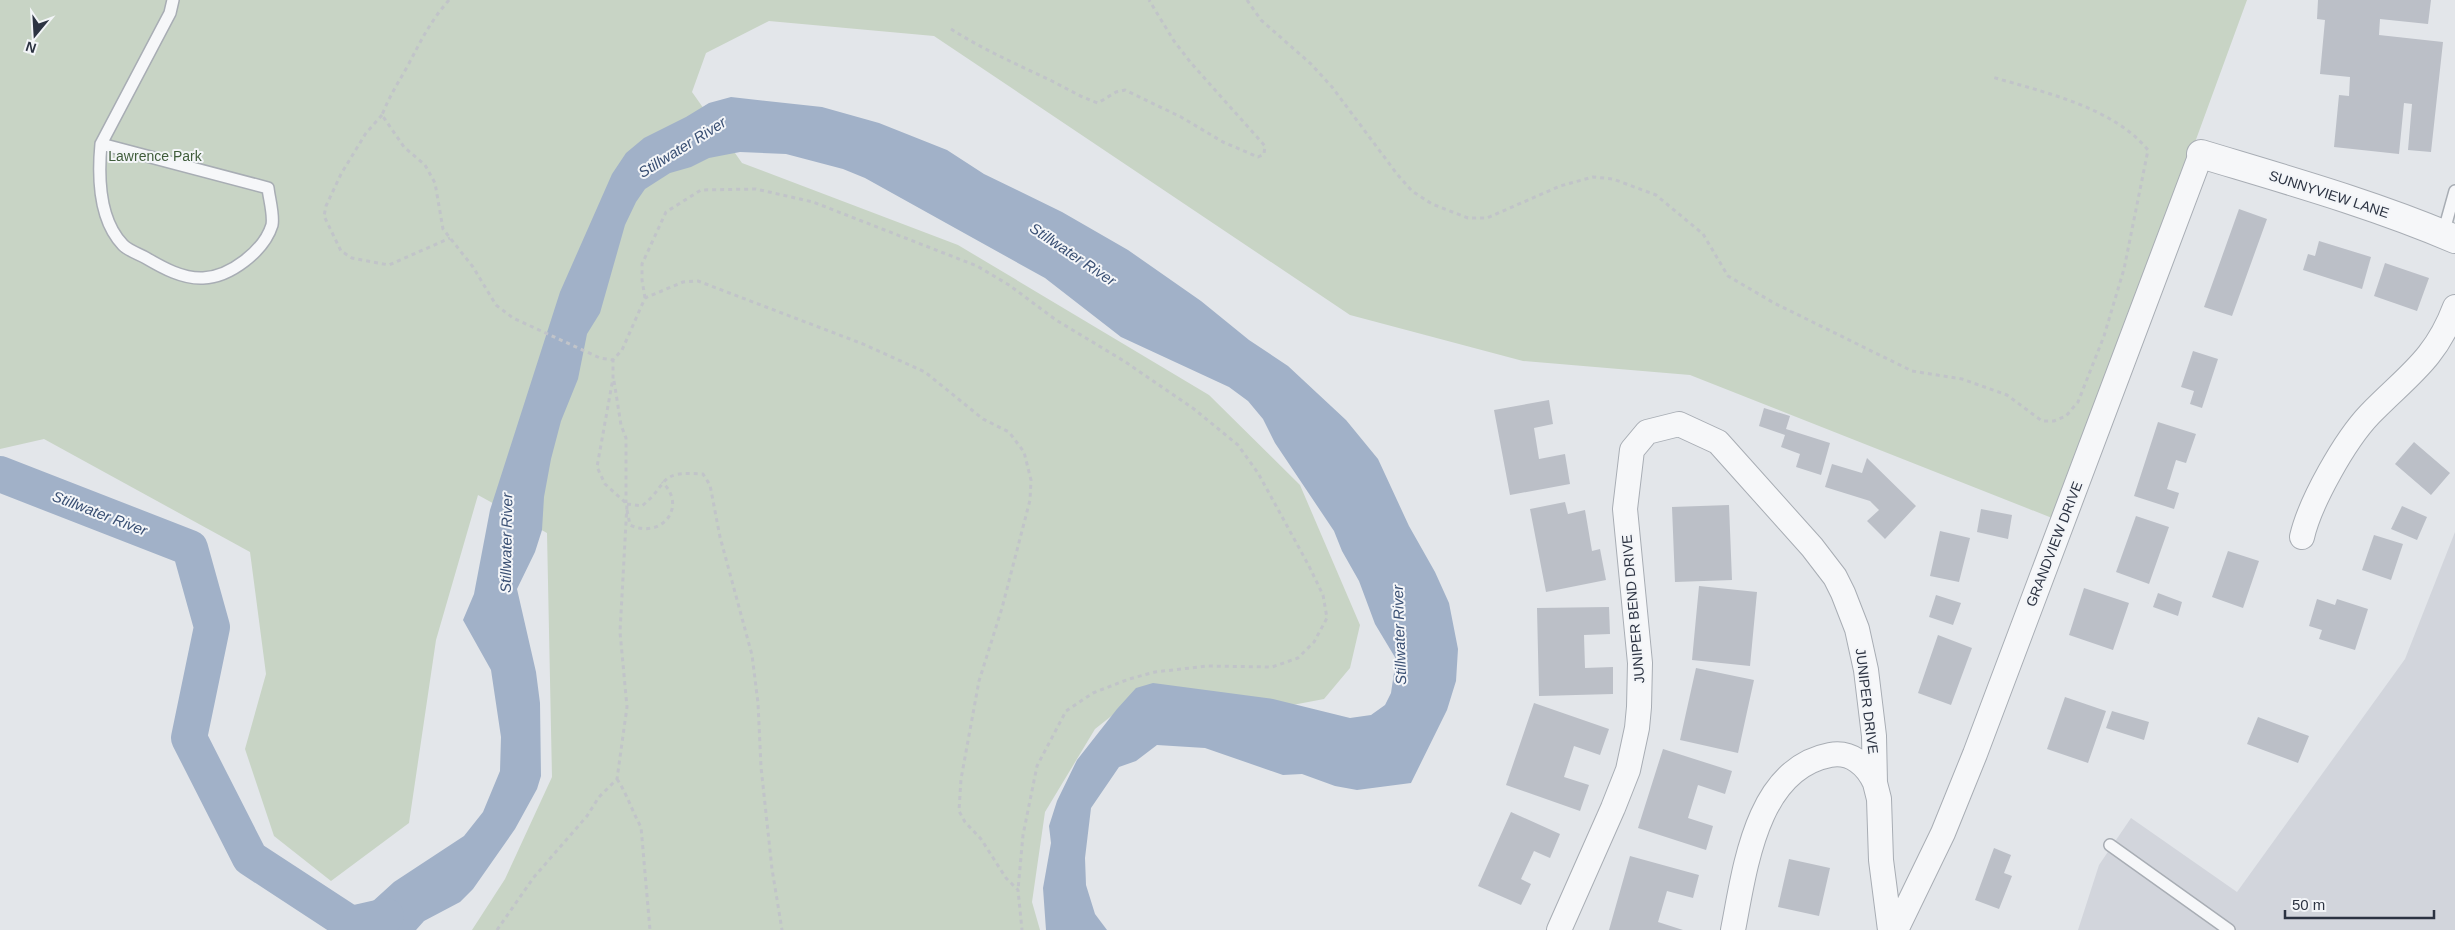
<svg xmlns="http://www.w3.org/2000/svg" width="2455" height="930" font-family="Helvetica,sans-serif">
	<style>
		.built { fill: #d2d5dc }
		.green { fill: #c8d4c5 }
		.water { fill: #a1b1c8 }
		.lines { fill: none; stroke-linecap: round; stroke-linejoin: round }
		.river { stroke: #a1b1c8; stroke-width: 36 }
		.building { fill: #bbbfc7 }
		.service-casing { stroke: #a8adb4; stroke-width: 14 }
		.minor-casing { stroke: #a8adb4; stroke-width: 26 }
		.tertiary-casing { stroke: #a8adb4; stroke-width: 30 }
		.path { stroke: #c1c4c9; stroke-width: 3; stroke-dasharray: 4 4; stroke-linecap: butt }
		.service { stroke: #f6f7f9; stroke-width: 11 }
		.minor { stroke: #f6f7f9; stroke-width: 24 }
		.tertiary { stroke: #f6f7f9; stroke-width: 28 }
		.labels { text-anchor: middle; dominant-baseline: central; stroke-width: 4; stroke-linejoin: round; paint-order: stroke }
		.park-label { font-size: 14px; fill: #3f5c3a; stroke: #f3f5f8 }
		.street-label { font-size: 14px; fill: #2c3342; stroke: #f3f5f8 }
		.water-label { font-size: 15px; font-style: italic; fill: #394f73; stroke: #f3f5f8 }
	</style>
	<rect width="100%" height="100%" fill="#e3e6ea"/>
	<!-- built -->
	<path class="built" d="M 2455,532 L 2455,930 L 2078,930 L 2099,865 L 2131,818 L 2237,892 L 2405,659 Z"/>
	<!-- green -->
	<path class="green" d="M 0,0 L 2247,0 L 2057,520 L 1690,375 L 1523,361 L 1350,315 L 934,36 L 769,21 L 706,53 L 692,92 L 742,163 L 958,245 L 1209,395 L 1300,485 L 1360,625 L 1350,668 L 1324,699 L 1260,711 L 1143,691 L 1095,729 L 1045,812 L 1032,902 L 1040,930 L 472,930 L 505,879 L 552,777 L 547,533 L 478,495 L 436,640 L 409,823 L 331,881 L 274,836 L 245,749 L 266,674 L 250,552 L 44,439 L 0,449 Z"/>
	<!-- water -->
	<path class="water" d="M 731,97 L 822,107 L 879,123 L 947,150 L 984,174 L 1062,212 L 1128,250 L 1201,301 L 1249,340 L 1288,366 L 1346,420 L 1378,459 L 1409,526 L 1435,572 L 1449,603 L 1458,649 L 1456,681 L 1447,710 L 1411,783 L 1357,790 L 1335,786 L 1302,774 L 1283,775 L 1205,748 L 1157,745 L 1136,761 L 1119,767 L 1091,808 L 1085,858 L 1086,885 L 1095,914 L 1107,930 L 1046,930 L 1043,888 L 1051,843 L 1049,826 L 1057,801 L 1077,760 L 1117,709 L 1136,688 L 1153,683 L 1273,699 L 1350,718 L 1371,715 L 1385,705 L 1391,693 L 1396,659 L 1375,624 L 1359,581 L 1342,551 L 1334,531 L 1275,443 L 1263,419 L 1248,401 L 1229,387 L 1121,337 L 1045,278 L 865,178 L 843,169 L 786,154 L 740,152 L 709,158 L 691,167 L 670,173 L 645,189 L 636,202 L 625,225 L 600,313 L 587,334 L 578,379 L 561,421 L 551,459 L 544,497 L 542,530 L 535,552 L 517,589 L 536,672 L 540,703 L 541,776 L 537,789 L 515,829 L 473,889 L 460,902 L 424,921 L 416,930 L 331,930 L 329,925 L 355,907 L 372,902 L 394,882 L 464,836 L 483,812 L 500,771 L 501,737 L 491,670 L 463,620 L 474,594 L 490,510 L 560,292 L 612,174 L 626,153 L 644,138 L 686,117 L 709,103 Z"/>
	<g class="lines">
		<!-- river -->
		<path class="river" d="M 0,474 L 190,548 L 212,627 L 189,738 L 250,858 L 351,924 L 386,916"/>
	</g>
	<!-- building -->
	<path class="building" d="M 2318,0 L 2431,0 L 2428,24 L 2380,19 L 2379,35 L 2443,42 L 2431,152 L 2408,150 L 2412,104 L 2404,103 L 2399,154 L 2334,147 L 2339,95 L 2349,96 L 2350,77 L 2320,74 L 2325,20 L 2317,19 Z
		M 2239,209 L 2267,219 L 2232,316 L 2204,307 Z
		M 2319,241 L 2371,257 L 2362,289 L 2303,270 L 2308,254 L 2315,256 Z
		M 2385,263 L 2429,278 L 2417,311 L 2374,296 Z
		M 2193,351 L 2218,359 L 2202,408 L 2190,404 L 2194,391 L 2181,387 Z
		M 1549,400 L 1553,424 L 1534,428 L 1539,459 L 1565,454 L 1570,484 L 1510,495 L 1494,410 Z
		M 1764,408 L 1790,416 L 1786,429 L 1830,443 L 1821,475 L 1796,467 L 1800,454 L 1781,447 L 1785,435 L 1759,426 Z
		M 2158,422 L 2196,434 L 2186,463 L 2176,460 L 2167,489 L 2179,493 L 2174,509 L 2134,496 Z
		M 2414,442 L 2450,473 L 2431,495 L 2395,464 Z
		M 1867,458 L 1916,506 L 1885,539 L 1867,521 L 1879,510 L 1870,501 L 1825,487 L 1832,464 L 1862,473 Z
		M 1565,502 L 1568,514 L 1585,510 L 1592,551 L 1600,549 L 1606,580 L 1546,592 L 1530,509 Z
		M 1729,505 L 1732,580 L 1675,582 L 1672,507 Z
		M 2402,506 L 2427,517 L 2417,540 L 2391,529 Z
		M 1981,509 L 2012,515 L 2008,539 L 1977,532 Z
		M 2136,516 L 2169,527 L 2149,584 L 2116,572 Z
		M 1940,531 L 1970,538 L 1959,582 L 1930,576 Z
		M 2374,535 L 2403,544 L 2391,580 L 2362,570 Z
		M 2228,551 L 2259,561 L 2243,608 L 2212,597 Z
		M 1699,586 L 1757,592 L 1750,666 L 1692,660 Z
		M 2084,588 L 2129,603 L 2113,650 L 2069,635 Z
		M 2158,593 L 2182,602 L 2178,616 L 2153,607 Z
		M 1936,595 L 1961,603 L 1953,625 L 1929,617 Z
		M 2317,599 L 2335,605 L 2337,599 L 2368,609 L 2355,650 L 2319,639 L 2322,630 L 2309,626 Z
		M 1609,607 L 1610,634 L 1584,635 L 1585,668 L 1613,667 L 1613,694 L 1539,696 L 1537,608 Z
		M 1938,635 L 1972,648 L 1951,705 L 1918,693 Z
		M 1696,668 L 1754,680 L 1738,753 L 1680,740 Z
		M 2065,697 L 2106,711 L 2088,763 L 2047,749 Z
		M 1534,703 L 1609,729 L 1600,755 L 1574,746 L 1564,777 L 1589,785 L 1580,811 L 1506,785 Z
		M 2112,711 L 2149,722 L 2144,740 L 2106,728 Z
		M 2258,717 L 2309,736 L 2298,763 L 2247,744 Z
		M 1663,749 L 1732,771 L 1725,794 L 1698,785 L 1688,818 L 1713,826 L 1706,850 L 1638,828 Z
		M 1511,812 L 1560,834 L 1550,858 L 1534,851 L 1521,879 L 1531,884 L 1521,905 L 1478,886 Z
		M 1994,848 L 2011,855 L 2004,873 L 2012,876 L 1999,909 L 1975,900 Z
		M 1630,856 L 1699,875 L 1693,898 L 1667,891 L 1658,922 L 1683,930 L 1609,930 Z
		M 1789,859 L 1830,868 L 1819,916 L 1778,907 Z"/>
	<g class="lines">
		<!-- service casing -->
		<g class="service-casing">
			<path id="service" d="M 101,144 L 268,188 C 269,198 274,215 272,225 C 264,251 230,277 203,278 C 183,279 163,268 146,258 C 139,254 129,251 123,245 C 99,220 98,176 101,144 Z
				M 101,144 L 170,13 L 173,0
				M 2443,234 L 2455,191
				M 2110,845 L 2229,930"/>
		</g>
		<!-- minor casing -->
		<g class="minor-casing">
			<path id="minor" d="M 2302,537 C 2310,502 2345,440 2370,414 C 2408,375 2435,360 2455,307
				M 1559,930 L 1613,808 L 1628,770 L 1637,728 L 1639,707 L 1640,663 L 1625,509 L 1632,450 L 1647,432 L 1679,424 L 1718,442 L 1812,547 L 1835,577 L 1843,593 L 1857,629 L 1866,670 L 1874,736 L 1875,783 L 1879,799 L 1881,860 L 1890,930
				M 1733,930 C 1745,869 1756,769 1830,755 C 1851,751 1867,765 1875,783
				M 1896,930 L 1943,833 L 1975,754 L 2201,154"/>
		</g>
		<!-- tertiary casing -->
		<g class="tertiary-casing">
			<path id="tertiary" d="M 2201,154 C 2287,180 2373,204 2455,239"/>
		</g>
		<!-- path -->
		<path class="path" d="M 449,0 C 429,23 421,41 407,67 C 398,83 389,97 382,115 L 404,147 L 425,165 L 435,183 L 443,229 L 473,267 L 496,305 L 513,318 L 600,358 L 613,360 L 622,350 L 645,298 L 683,282 L 698,281 L 863,344 L 925,372 L 983,419 L 1009,432 L 1024,452 L 1031,480 L 1030,500 L 1002,608 L 979,681 L 961,779 L 959,811 L 965,822 L 981,839 L 1006,878 L 1018,890 L 1022,930
			M 1247,0 L 1261,20 L 1311,64 L 1332,87 L 1397,174 L 1412,191 L 1432,204 L 1468,218 L 1487,218 L 1560,186 L 1593,177 L 1613,179 L 1656,195 L 1703,234 L 1728,276 L 1774,303 L 1912,371 L 1962,379 L 2007,395 L 2042,421 L 2054,421 L 2066,416 L 2078,402 L 2104,336 L 2124,269 L 2148,150 C 2113,107 2043,92 1992,77
			M 951,29 C 982,49 1016,64 1050,80 C 1066,88 1080,97 1098,103 L 1116,92 L 1125,90 L 1181,117 L 1223,142 L 1258,157 L 1264,154 L 1265,146 L 1191,63 L 1174,41 L 1149,0
			M 382,115 L 366,133 L 341,174 L 326,206 L 324,216 L 341,251 L 352,258 L 389,265 L 450,238
			M 645,298 L 642,280 L 642,264 L 666,212 L 701,190 L 756,189 L 813,202 L 977,266 L 1009,285 L 1056,320 L 1124,361 L 1194,409 L 1238,445 L 1258,473 L 1309,566 L 1323,595 L 1327,618 L 1314,642 L 1298,658 L 1272,667 L 1208,666 L 1155,672 L 1129,679 L 1093,693 L 1066,711 L 1037,766 L 1023,835 L 1018,890
			M 614,381 L 621,425 L 626,438 L 626,503
			M 627,504 L 642,506 C 671,482 656,471 703,474 L 710,485 L 720,537 L 752,655 L 758,703 L 761,767 L 772,869 L 782,930
			M 627,510 L 630,525 C 662,540 688,506 662,482
			M 617,779 C 627,794 632,811 641,827 L 650,930
			M 497,930 L 534,877 L 587,816 L 599,797 L 617,779 L 627,707 L 620,632 L 627,504 L 605,484 L 597,467 L 613,378 L 613,360"/>
		<!-- service -->
		<use href="#service" class="service"/>
		<!-- minor -->
		<use href="#minor" class="minor"/>
		<!-- tertiary -->
		<use href="#tertiary" class="tertiary"/>
	</g>
	<g class="labels">
		<!-- park labels -->
		<g class="park-label">
			<text x="155" y="156">Lawrence Park</text>
		</g>
		<!-- street labels -->
		<g class="street-label">
			<text transform="translate(2329 194) rotate(18)">SUNNYVIEW LANE</text>
			<text transform="translate(2054 544) rotate(-69)">GRANDVIEW DRIVE</text>
			<text transform="translate(1633 609) rotate(-95)">JUNIPER BEND DRIVE</text>
			<text transform="translate(1867 701) rotate(83)">JUNIPER DRIVE</text>
		</g>
		<!-- water labels -->
		<g class="water-label">
			<text transform="translate(682 147) rotate(-32)">Stillwater River</text>
			<text transform="translate(1073 254) rotate(34)">Stillwater River</text>
			<text transform="translate(100 513) rotate(21)">Stillwater River</text>
			<text transform="translate(506 543) rotate(-89)">Stillwater River</text>
			<text transform="translate(1399 635) rotate(-92)">Stillwater River</text>
		</g>
	</g>
	<!-- north arrow -->
	<g transform="translate(35 35) rotate(198)" stroke="#f3f5f8" stroke-width="4" paint-order="stroke">
	<path d="M0-4L9 19L0 12L-9 19Z" fill="#2c3342"/>
	<text y="-8" font-size="14" font-weight="bold" text-anchor="middle" fill="#2c3342">N</text>
	</g>
	<!-- scale -->
	<path d="M2285 910v8h149v-8" fill="none" stroke="#2c3342" stroke-width="2.5"/>
	<text x="2292" y="910" font-size="15" fill="#2c3342" stroke="#f3f5f8" stroke-width="4" paint-order="stroke">50 m</text>
</svg>
